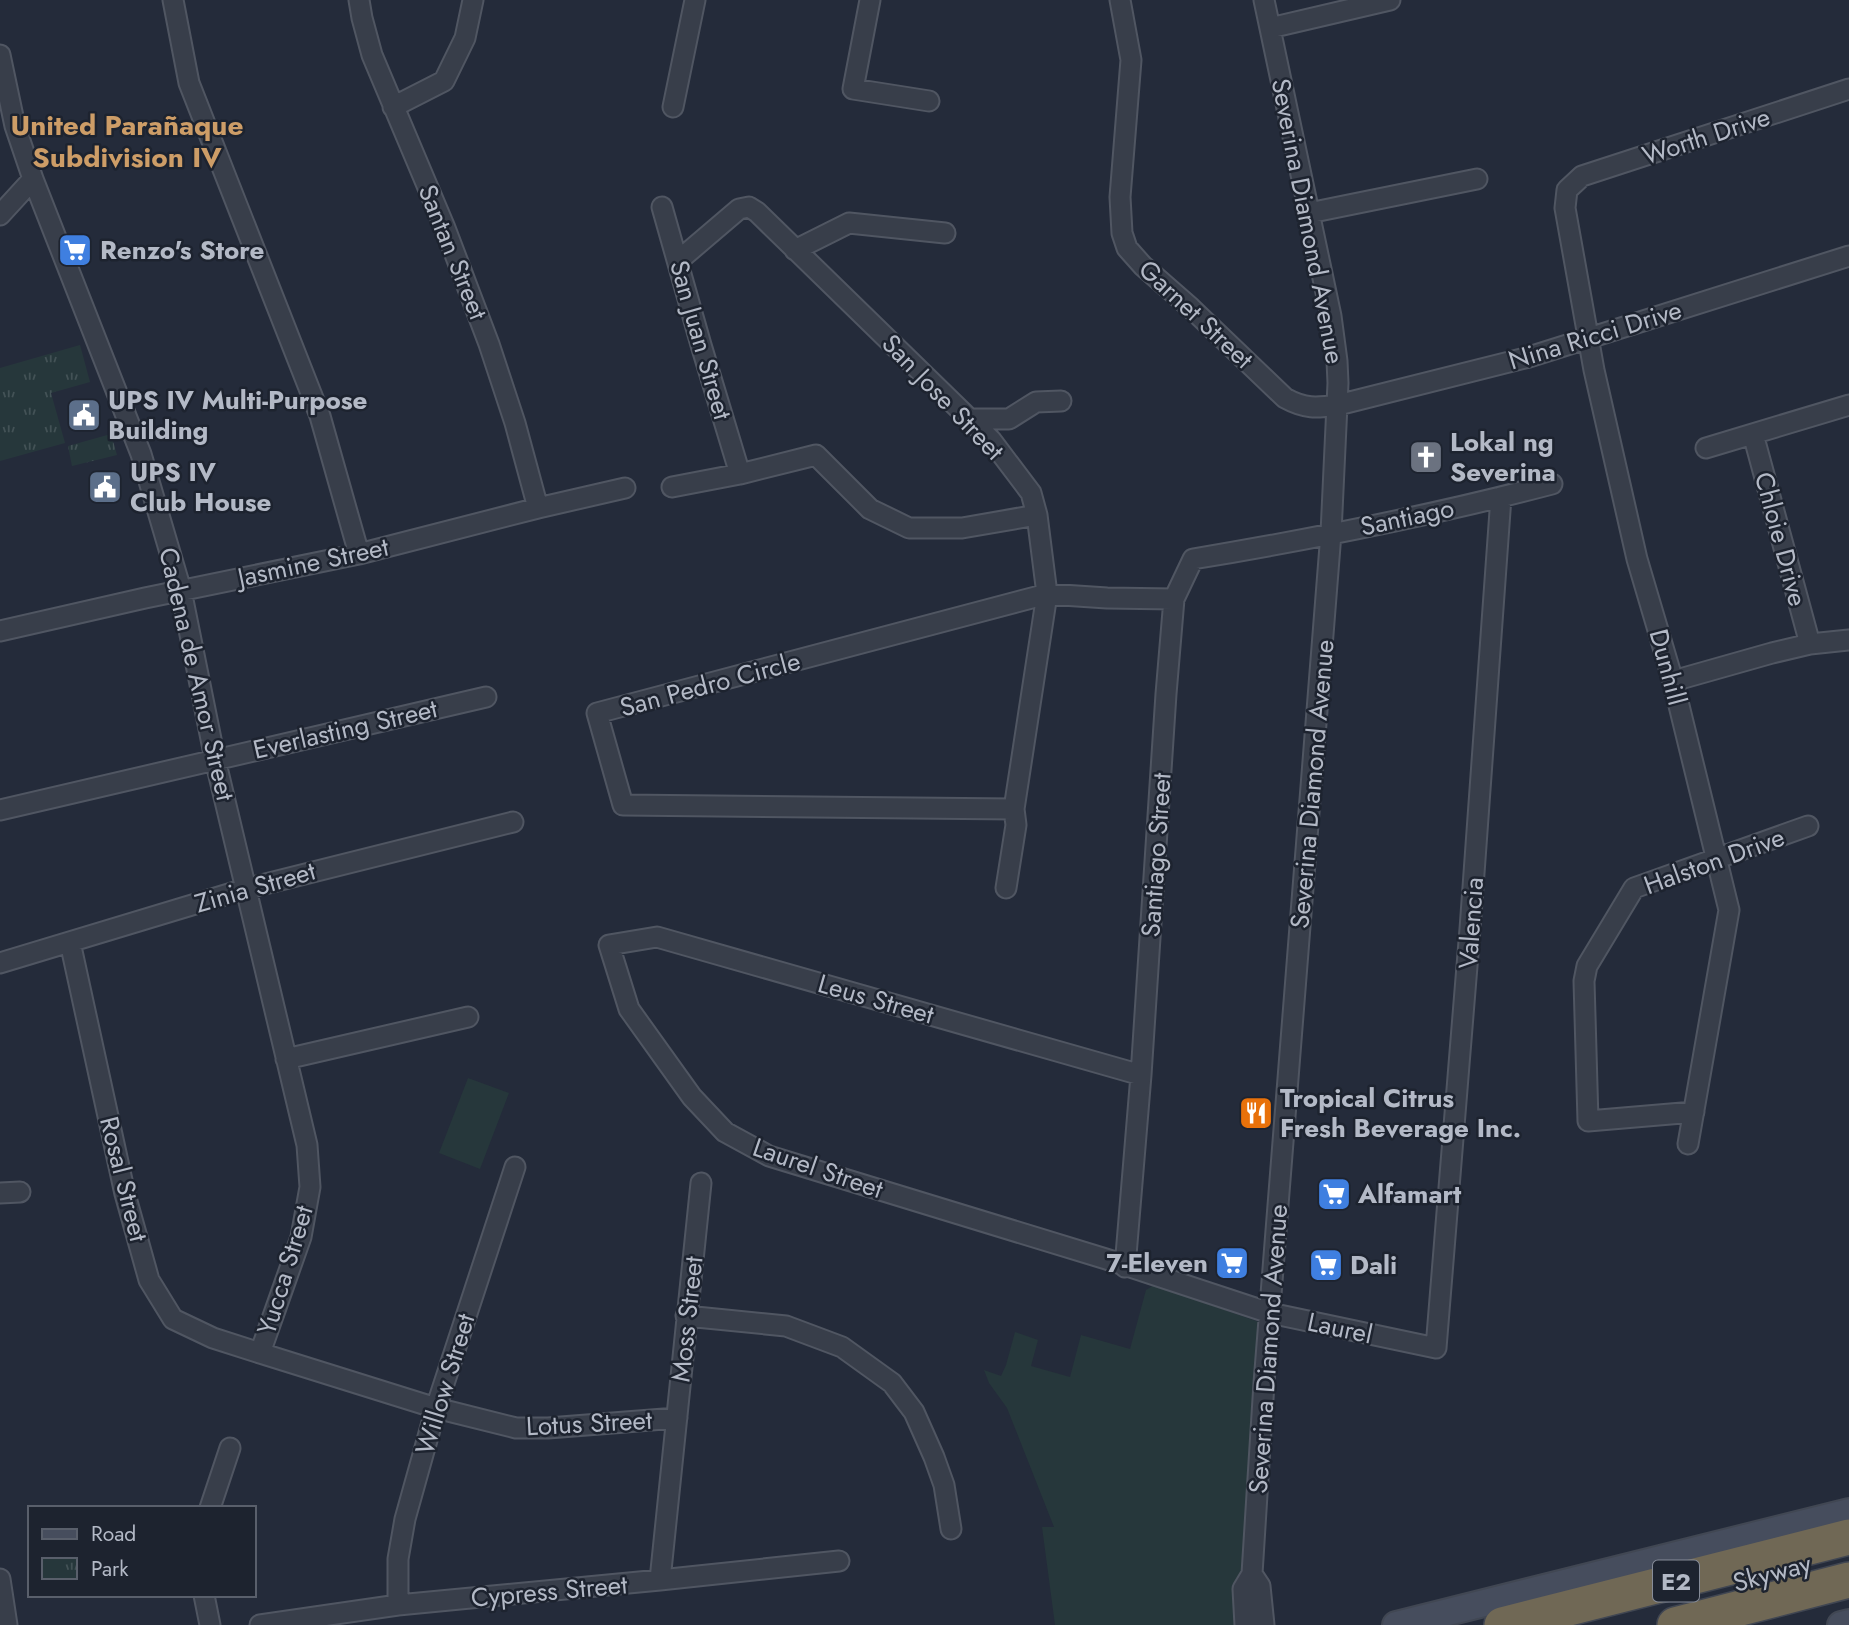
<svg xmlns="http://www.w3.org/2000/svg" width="1849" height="1625" font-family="Jost,sans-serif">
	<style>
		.grass { fill: #26373b }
		.park { fill: url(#park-tufts) }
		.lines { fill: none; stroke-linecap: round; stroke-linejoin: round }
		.minor-casing { stroke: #505662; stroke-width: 23 }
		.secondary-casing { stroke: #414753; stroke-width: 30 }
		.motorway-casing { stroke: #404652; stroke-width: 38 }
		.minor { stroke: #383e4a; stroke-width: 19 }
		.secondary { stroke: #464d5d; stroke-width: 26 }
		.motorway { stroke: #706855; stroke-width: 35 }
		.labels { text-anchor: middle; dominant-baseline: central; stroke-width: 5; stroke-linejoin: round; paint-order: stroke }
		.shield { fill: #1d232f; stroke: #868c99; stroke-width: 2 }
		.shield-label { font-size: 24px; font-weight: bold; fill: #b3b9c6 }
		.street-label { font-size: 26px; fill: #b3b9c6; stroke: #1d232f }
		.poi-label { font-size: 26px; font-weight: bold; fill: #b3b9c6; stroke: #1d232f; text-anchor: start }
		.neighbourhood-label { font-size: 28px; font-weight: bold; fill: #cd9d67; stroke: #1d232f }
	</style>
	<defs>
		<pattern id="park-tufts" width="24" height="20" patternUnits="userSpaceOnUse" patternTransform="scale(1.75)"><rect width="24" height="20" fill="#26373b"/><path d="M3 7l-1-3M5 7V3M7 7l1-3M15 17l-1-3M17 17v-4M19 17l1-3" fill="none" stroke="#435256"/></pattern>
	</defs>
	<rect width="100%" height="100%" fill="#242b3a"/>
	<!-- grass -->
	<path class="grass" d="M 468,1078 L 509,1093 L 480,1169 L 439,1153 Z
		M 1154,1285 L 1259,1322 L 1240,1602 L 1242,1625 L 1055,1625 L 1042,1527 L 1054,1527 L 1007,1408 L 989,1383 L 984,1370 L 1001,1376 L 1006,1365 L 1015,1332 L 1038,1340 L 1031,1366 L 1070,1377 L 1081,1335 L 1130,1349 L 1146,1290 Z"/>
	<!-- park -->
	<path class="park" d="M 80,345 L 90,382 L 51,393 L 65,443 L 0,461 L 0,368 Z
		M 111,434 L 117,455 L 72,466 L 68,446 Z"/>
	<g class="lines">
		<!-- minor casing -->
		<g class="minor-casing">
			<path id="minor" d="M 173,0 L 189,83 L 320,416 L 359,554
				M 359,0 L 362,18 L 372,55 L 445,228 L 489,344 L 515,423 L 538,508
				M 870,0 L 853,89 L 929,101
				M 1120,0 L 1131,60 L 1120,197 L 1122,233 L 1127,248 L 1143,266 L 1191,308 L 1285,398 C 1305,409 1316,408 1338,405 L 1529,357 L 1849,256
				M 1270,28 L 1390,0
				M 0,55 L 15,126 L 33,179 L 141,454 L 181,590 L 215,759 L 307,1145 L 310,1187 L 301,1237 L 260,1353
				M 393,107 L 444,81 L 465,38 L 473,0
				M 673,107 L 695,0
				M 662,207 L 701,345 L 740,474
				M 1309,213 L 1477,179
				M 0,215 L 33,179
				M 795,250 L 849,223 L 945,233
				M 678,261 L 739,209 L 749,207 L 757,212 L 991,440 L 1031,493 L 1037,515 L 1047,594 L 1014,809 L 1016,825 L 1006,888
				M 969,419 L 1009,419 L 1036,402 L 1061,401
				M 1753,434 L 1810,644
				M 1706,448 L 1849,405
				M 672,487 L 740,474 L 816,455 L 870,509 L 909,528 L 962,528 L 1037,515
				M 0,631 L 145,598 L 359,554 L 538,508 L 625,488
				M 1673,681 L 1772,653 L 1810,644 L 1849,640
				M 1014,809 L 623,805 L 597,713 L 1047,594 L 1107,598 L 1174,599
				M 0,810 L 486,697
				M 70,942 L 125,1194 L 149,1280 L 173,1319 L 213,1338 L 260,1353 L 436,1408 L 516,1428 L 548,1428 L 677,1418
				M 0,963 L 245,889 L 513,822
				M 286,1059 L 468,1017
				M 1141,1075 L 657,937 L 609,945 L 629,1009 L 692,1097 L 725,1132 L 769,1156 L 1106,1259 L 1270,1313 L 1436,1348 L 1470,929 L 1501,497
				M 1694,1112 L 1588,1121 L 1584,981 L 1587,966 L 1634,888 L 1808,826
				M 1688,1144 L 1729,910 L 1673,681 L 1637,559 L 1594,370 L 1565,208 L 1567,190 L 1582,176 L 1849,89
				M 0,1193 L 20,1192
				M 1125,1267 L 1141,1075 L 1166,694 L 1174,599 L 1193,559 C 1313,539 1434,515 1552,484
				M 686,1316 L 786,1326 L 842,1347 L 892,1383 L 914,1412 L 934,1457 L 944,1485 L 951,1529
				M 210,1508 L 230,1448
				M 1252,1574 L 1260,1586 L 1264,1625
				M 0,1579 L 7,1625
				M 660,1580 L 701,1183
				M 204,1595 L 210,1625
				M 398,1605 L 398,1559 L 405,1519 L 436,1408 L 515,1167
				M 260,1625 L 398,1605 L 660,1580 L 839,1561
				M 1245,1625 L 1243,1589 L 1252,1574 L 1264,1383 L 1331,533 L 1338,383 L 1337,361 L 1331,316 L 1264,0"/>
		</g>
		<!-- secondary casing -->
		<g class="secondary-casing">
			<path id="secondary" d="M 1396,1625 L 1849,1512
				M 1841,1625 L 1849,1623"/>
		</g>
		<!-- motorway casing -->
		<g class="motorway-casing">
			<path id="motorway" d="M 1502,1625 L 1849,1537
				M 1675,1625 L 1849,1580"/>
		</g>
		<!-- minor -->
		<use href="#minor" class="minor"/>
		<!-- secondary -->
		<use href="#secondary" class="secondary"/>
		<!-- motorway -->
		<use href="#motorway" class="motorway"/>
	</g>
	<!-- icons -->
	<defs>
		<g id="supermarket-square" transform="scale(1.75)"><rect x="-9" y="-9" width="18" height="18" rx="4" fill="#3f7fe0" stroke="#1d232f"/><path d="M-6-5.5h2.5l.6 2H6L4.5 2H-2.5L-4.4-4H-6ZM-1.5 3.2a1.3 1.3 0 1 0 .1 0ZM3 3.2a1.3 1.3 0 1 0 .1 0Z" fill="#fff"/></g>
		<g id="civic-square" transform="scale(1.75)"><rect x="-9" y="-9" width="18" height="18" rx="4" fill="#5c6f8a" stroke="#1d232f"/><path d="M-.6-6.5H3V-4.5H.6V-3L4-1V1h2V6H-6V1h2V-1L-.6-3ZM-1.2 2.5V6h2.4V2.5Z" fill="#fff"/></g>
		<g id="church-square" transform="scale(1.75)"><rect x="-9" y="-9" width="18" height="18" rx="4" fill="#6b7280" stroke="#1d232f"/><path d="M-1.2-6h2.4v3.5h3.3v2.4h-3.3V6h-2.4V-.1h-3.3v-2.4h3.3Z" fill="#fff"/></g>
		<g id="restaurant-square" transform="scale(1.75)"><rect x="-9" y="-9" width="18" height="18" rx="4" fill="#e8710a" stroke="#1d232f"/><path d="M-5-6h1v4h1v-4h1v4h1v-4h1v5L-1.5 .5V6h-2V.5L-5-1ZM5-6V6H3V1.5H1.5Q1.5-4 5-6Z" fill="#fff"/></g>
	</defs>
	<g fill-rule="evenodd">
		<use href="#supermarket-square" x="75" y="250"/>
		<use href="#civic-square" x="84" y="415"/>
		<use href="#church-square" x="1426" y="457"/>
		<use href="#civic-square" x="105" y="487"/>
		<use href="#restaurant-square" x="1256" y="1113"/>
		<use href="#supermarket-square" x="1334" y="1194"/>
		<use href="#supermarket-square" x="1232" y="1263"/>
		<use href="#supermarket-square" x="1326" y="1265"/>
	</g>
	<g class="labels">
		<!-- shield labels -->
		<rect class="shield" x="1653" y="1560.5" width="46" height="41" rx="5"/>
		<g class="shield-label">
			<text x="1676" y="1581">E2</text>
		</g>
		<!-- street labels -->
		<g class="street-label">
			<text transform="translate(1706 136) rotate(-18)">Worth Drive</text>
			<text transform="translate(1308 221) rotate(79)">Severina Diamond Avenue</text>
			<text transform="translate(453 252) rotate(68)">Santan Street</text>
			<text transform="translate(1196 314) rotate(43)">Garnet Street</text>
			<text transform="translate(1595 335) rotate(-17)">Nina Ricci Drive</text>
			<text transform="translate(701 340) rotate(74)">San Juan Street</text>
			<text transform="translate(943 397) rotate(46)">San Jose Street</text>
			<text transform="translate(1407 517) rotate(-12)">Santiago</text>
			<text transform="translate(1781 539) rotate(75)">Chloie Drive</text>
			<text transform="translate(313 562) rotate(-12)">Jasmine Street</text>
			<text transform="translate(1668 667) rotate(75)">Dunhill</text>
			<text transform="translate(197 674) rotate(77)">Cadena de Amor Street</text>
			<text transform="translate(710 684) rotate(-15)">San Pedro Circle</text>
			<text transform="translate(345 729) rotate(-13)">Everlasting Street</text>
			<text transform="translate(1312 784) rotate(-85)">Severina Diamond Avenue</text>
			<text transform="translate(1156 855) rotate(-86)">Santiago Street</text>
			<text transform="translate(1714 861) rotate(-20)">Halston Drive</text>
			<text transform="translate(255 887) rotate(-16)">Zinia Street</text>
			<text transform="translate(1471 923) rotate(-86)">Valencia</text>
			<text transform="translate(876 999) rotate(16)">Leus Street</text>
			<text transform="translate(818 1168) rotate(19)">Laurel Street</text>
			<text transform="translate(124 1179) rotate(76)">Rosal Street</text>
			<text transform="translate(285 1270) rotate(-73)">Yucca Street</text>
			<text transform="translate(687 1319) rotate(-84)">Moss Street</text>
			<text transform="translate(1340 1328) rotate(12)">Laurel</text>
			<text transform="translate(1268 1349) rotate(-86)">Severina Diamond Avenue</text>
			<text transform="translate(445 1384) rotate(-73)">Willow Street</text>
			<text transform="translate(589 1423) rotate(-3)">Lotus Street</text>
			<text transform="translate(1772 1573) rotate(-15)">Skyway</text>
			<text transform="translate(549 1591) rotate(-5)">Cypress Street</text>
		</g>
		<!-- poi labels -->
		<g class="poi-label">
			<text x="100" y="250">Renzo's Store</text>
			<text x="108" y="400">UPS IV Multi-Purpose<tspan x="108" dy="30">Building</tspan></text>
			<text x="1450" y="442">Lokal ng<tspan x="1450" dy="30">Severina</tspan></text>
			<text x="130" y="472">UPS IV<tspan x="130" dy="30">Club House</tspan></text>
			<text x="1280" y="1098">Tropical Citrus<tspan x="1280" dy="30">Fresh Beverage Inc.</tspan></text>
			<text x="1358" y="1194">Alfamart</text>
			<text x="1208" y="1263" text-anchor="end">7-Eleven</text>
			<text x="1350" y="1265">Dali</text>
		</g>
		<!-- neighbourhood labels -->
		<g class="neighbourhood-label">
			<text x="127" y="125">United Parañaque<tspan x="127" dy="32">Subdivision IV</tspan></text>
		</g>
	</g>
	<!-- legend -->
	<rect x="28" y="1506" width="228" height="91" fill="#1d232f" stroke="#595f6b" stroke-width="2"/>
	<rect x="42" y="1529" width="35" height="10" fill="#464d5d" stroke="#595f6b" stroke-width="2"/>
	<text x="91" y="1541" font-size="21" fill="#b3b9c6">Road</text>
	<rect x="42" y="1558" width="35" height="21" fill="url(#park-tufts)" stroke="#595f6b" stroke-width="2"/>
	<text x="91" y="1576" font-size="21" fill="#b3b9c6">Park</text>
</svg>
